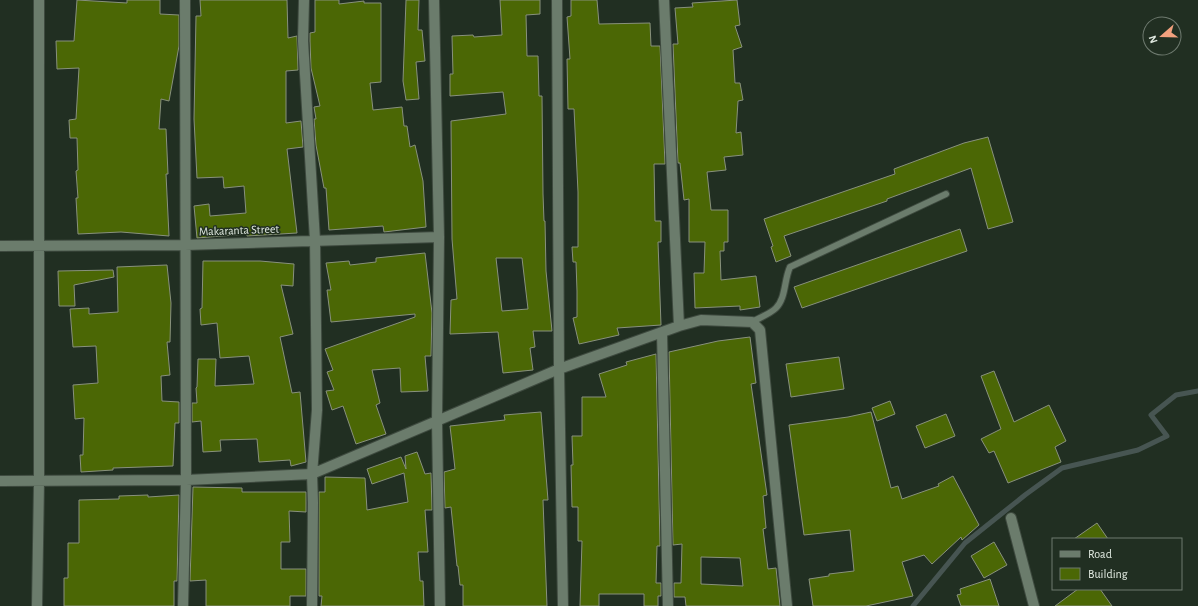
<svg xmlns="http://www.w3.org/2000/svg" width="1198" height="606" font-family="'Alegreya Sans',sans-serif">
	<style>
		.lines { fill: none; stroke-linecap: round; stroke-linejoin: round }
		.stream { stroke: #475552; stroke-width: 5 }
		.building { fill: #4b6705; stroke: #88917d; fill-rule: evenodd }
		.service-casing { stroke: #3e4a3f; stroke-width: 8 }
		.minor-casing { stroke: #3e4a3f; stroke-width: 12 }
		.service { stroke: #6b7c6c; stroke-width: 6 }
		.minor { stroke: #6b7c6c; stroke-width: 10 }
		.labels { text-anchor: middle; dominant-baseline: central; stroke-width: 3; stroke-linejoin: round; paint-order: stroke }
		.street-label { font-size: 12px; fill: #e2ebe2; stroke: #212f22 }
	</style>
	<rect width="100%" height="100%" fill="#212f22"/>
	<g class="lines">
		<!-- stream -->
		<path class="stream" d="M 913,606 L 965,543 L 1025,495 L 1062,468 L 1138,450 L 1167,436 L 1151,415 L 1176,395 L 1198,391"/>
	</g>
	<!-- building -->
	<path class="building" d="M 77,0 L 127,3 L 127,0 L 160,0 L 160,14 L 179,15 L 179,46 L 169,101 L 161,99 L 159,129 L 166,129 L 168,174 L 166,174 L 169,236 L 121,232 L 78,234 L 76,198 L 78,198 L 76,171 L 78,170 L 77,138 L 70,138 L 69,120 L 76,119 L 79,68 L 57,69 L 56,41 L 74,41 Z
		M 200,0 L 287,0 L 288,38 L 297,36 L 298,70 L 286,71 L 286,123 L 301,121 L 303,147 L 287,149 L 297,233 L 247,236 L 247,234 L 197,238 L 194,206 L 209,204 L 210,216 L 246,213 L 244,186 L 224,188 L 223,177 L 197,178 L 194,119 L 196,16 L 201,16 Z
		M 315,0 L 339,0 L 339,4 L 364,1 L 364,3 L 381,3 L 381,82 L 370,83 L 373,110 L 402,107 L 404,126 L 407,126 L 410,147 L 415,145 L 423,181 L 426,227 L 384,232 L 383,226 L 329,230 L 326,188 L 324,188 L 316,145 L 314,119 L 316,119 L 314,107 L 320,106 L 311,68 L 310,41 L 310,33 L 315,32 Z
		M 406,0 L 419,0 L 418,30 L 422,30 L 425,61 L 416,62 L 419,99 L 406,100 L 403,81 Z
		M 500,0 L 540,0 L 540,14 L 526,15 L 527,56 L 538,56 L 539,96 L 542,96 L 543,194 L 544,221 L 545,221 L 546,271 L 552,331 L 533,331 L 535,347 L 530,348 L 533,370 L 503,373 L 498,332 L 450,334 L 451,300 L 457,299 L 452,239 L 451,121 L 506,114 L 503,92 L 450,96 L 450,74 L 453,74 L 452,36 L 473,35 L 474,37 L 502,35 ZM 496,258 L 522,258 L 528,309 L 502,311 Z
		M 571,0 L 597,0 L 599,24 L 650,23 L 651,46 L 660,46 L 665,164 L 654,164 L 655,221 L 661,221 L 661,242 L 658,242 L 661,325 L 617,328 L 619,335 L 579,344 L 573,318 L 577,317 L 577,291 L 576,262 L 573,262 L 572,247 L 578,247 L 578,192 L 574,109 L 568,109 L 567,59 L 570,59 L 567,17 L 571,16 Z
		M 737,0 L 740,25 L 735,26 L 742,47 L 733,50 L 735,83 L 740,83 L 743,100 L 738,101 L 736,133 L 741,132 L 743,155 L 724,157 L 726,170 L 707,172 L 711,210 L 728,210 L 728,242 L 724,242 L 724,251 L 720,251 L 721,280 L 756,276 L 760,307 L 740,310 L 740,306 L 695,308 L 694,273 L 704,273 L 705,242 L 689,242 L 689,199 L 684,200 L 680,163 L 678,163 L 673,44 L 678,44 L 675,8 L 693,7 L 692,3 Z
		M 988,137 L 1013,222 L 988,229 L 971,168 L 887,199 L 887,201 L 784,236 L 791,256 L 776,262 L 771,247 L 773,246 L 764,219 L 895,174 L 894,169 L 964,143 Z
		M 960,229 L 967,251 L 802,308 L 794,287 Z
		M 425,253 L 432,313 L 431,356 L 425,356 L 428,391 L 401,392 L 400,368 L 372,370 L 380,403 L 376,405 L 386,434 L 356,444 L 343,406 L 332,410 L 326,391 L 334,390 L 327,372 L 333,370 L 325,349 L 415,317 L 415,314 L 331,322 L 327,290 L 331,290 L 326,263 L 349,261 L 350,265 L 376,262 L 376,258 Z
		M 203,261 L 260,261 L 294,264 L 293,286 L 281,285 L 293,334 L 280,337 L 292,393 L 300,392 L 306,462 L 291,466 L 290,460 L 259,462 L 257,439 L 220,440 L 221,451 L 203,452 L 201,421 L 192,422 L 192,403 L 197,403 L 196,388 L 197,387 L 198,359 L 216,359 L 215,386 L 254,384 L 249,356 L 220,358 L 217,323 L 201,325 L 200,309 L 202,308 Z
		M 167,265 L 171,303 L 170,342 L 167,342 L 170,375 L 161,376 L 162,401 L 179,402 L 179,423 L 175,423 L 173,466 L 113,468 L 113,470 L 81,472 L 80,455 L 83,455 L 84,418 L 75,419 L 73,385 L 98,383 L 96,346 L 73,347 L 70,309 L 89,308 L 89,314 L 118,312 L 117,267 Z
		M 113,270 L 114,277 L 74,285 L 75,306 L 59,306 L 58,271 Z
		M 750,337 L 756,383 L 751,384 L 767,495 L 763,496 L 766,528 L 763,529 L 768,569 L 776,568 L 780,606 L 686,606 L 685,597 L 674,597 L 674,583 L 681,583 L 682,544 L 673,545 L 669,352 L 718,341 ZM 701,557 L 740,558 L 743,586 L 701,584 Z
		M 656,354 L 660,546 L 657,546 L 656,583 L 661,583 L 661,596 L 658,596 L 658,606 L 644,606 L 644,594 L 599,594 L 599,606 L 580,606 L 582,541 L 578,541 L 578,507 L 572,507 L 571,465 L 573,465 L 572,436 L 582,436 L 582,397 L 606,397 L 599,374 L 627,365 L 626,362 Z
		M 839,357 L 844,389 L 791,397 L 786,364 Z
		M 994,371 L 1014,422 L 1049,405 L 1066,441 L 1055,447 L 1061,462 L 1008,483 L 994,451 L 989,453 L 981,439 L 1001,429 L 981,376 Z
		M 890,401 L 895,414 L 877,421 L 872,408 Z
		M 541,412 L 548,500 L 543,500 L 547,606 L 463,606 L 463,585 L 460,585 L 458,566 L 457,566 L 451,507 L 445,508 L 444,472 L 455,469 L 450,426 L 505,420 L 504,415 Z
		M 871,412 L 891,488 L 898,486 L 902,499 L 939,486 L 938,484 L 953,476 L 979,525 L 962,540 L 961,537 L 932,564 L 924,555 L 902,562 L 913,596 L 866,606 L 813,606 L 809,579 L 829,576 L 829,574 L 854,571 L 850,530 L 804,535 L 789,425 L 848,417 Z
		M 946,414 L 955,436 L 925,448 L 916,426 Z
		M 417,452 L 425,474 L 431,473 L 432,510 L 425,510 L 428,552 L 418,552 L 420,581 L 423,581 L 424,606 L 321,606 L 322,596 L 319,596 L 319,492 L 325,492 L 325,477 L 365,478 L 367,510 L 408,502 L 404,473 L 372,484 L 367,469 L 401,457 L 406,469 L 405,456 Z
		M 193,487 L 242,488 L 242,492 L 306,492 L 306,512 L 289,511 L 290,542 L 281,542 L 281,569 L 306,569 L 306,596 L 290,596 L 290,606 L 206,606 L 206,580 L 190,581 Z
		M 148,495 L 148,497 L 179,495 L 177,581 L 174,581 L 174,606 L 64,606 L 64,578 L 68,578 L 68,543 L 79,543 L 79,500 L 119,499 L 119,496 Z
		M 1097,523 L 1108,539 L 1074,539 Z
		M 994,542 L 1007,565 L 984,578 L 971,556 Z
		M 990,579 L 999,606 L 961,606 L 957,595 L 961,594 L 960,589 Z
		M 1078,589 L 1100,589 L 1112,606 L 1055,606 Z"/>
	<g class="lines">
		<!-- service casing -->
		<g class="service-casing">
			<path id="service" d="M 752,322 C 759,318 770,314 776,308 C 786,298 784,280 790,267 L 946,194"/>
		</g>
		<!-- minor casing -->
		<g class="minor-casing">
			<path id="minor" d="M 304,0 L 303,41 L 315,240 L 317,410 L 312,474 L 313,503 L 312,606
				M 434,0 L 439,237 L 437,421 L 440,606
				M 557,0 L 559,369 L 563,606
				M 664,0 L 679,326
				M 0,246 L 185,245 L 439,237
				M 662,333 L 668,606
				M 0,481 L 186,480 L 312,474 L 559,369 L 679,326 L 701,320 L 752,322 L 760,330 L 787,606
				M 1011,518 L 1034,606
				M 37,606 L 39,482 L 39,0
				M 183,606 L 186,480 L 185,0"/>
		</g>
		<!-- service -->
		<use href="#service" class="service"/>
		<!-- minor -->
		<use href="#minor" class="minor"/>
	</g>
	<g class="labels">
		<!-- street labels -->
		<g class="street-label">
			<text transform="translate(239 230) rotate(-2)">Makaranta Street</text>
		</g>
	</g>
	<!-- legend -->
	<rect x="1052" y="538" width="130" height="52" fill="#212f22" stroke="#6e7a6f"/>
	<rect x="1060" y="551" width="20" height="6" fill="#6b7c6c" stroke="#6e7a6f"/>
	<text x="1088" y="558" font-size="12" fill="#e2ebe2">Road</text>
	<rect x="1060" y="568" width="20" height="12" fill="#4b6705" stroke="#6e7a6f"/>
	<text x="1088" y="578" font-size="12" fill="#e2ebe2">Building</text>
	<!-- north arrow -->
	<g transform="translate(1162 36) rotate(250)"><circle r="19" fill="#212f22" stroke="#6e7a6f"/>
	<path d="M0-3L7 15L0 10L-7 15Z" fill="#f2a17e"/>
	<text y="-6" font-size="11" font-weight="bold" text-anchor="middle" fill="#e2ebe2">N</text>
	</g>
</svg>
